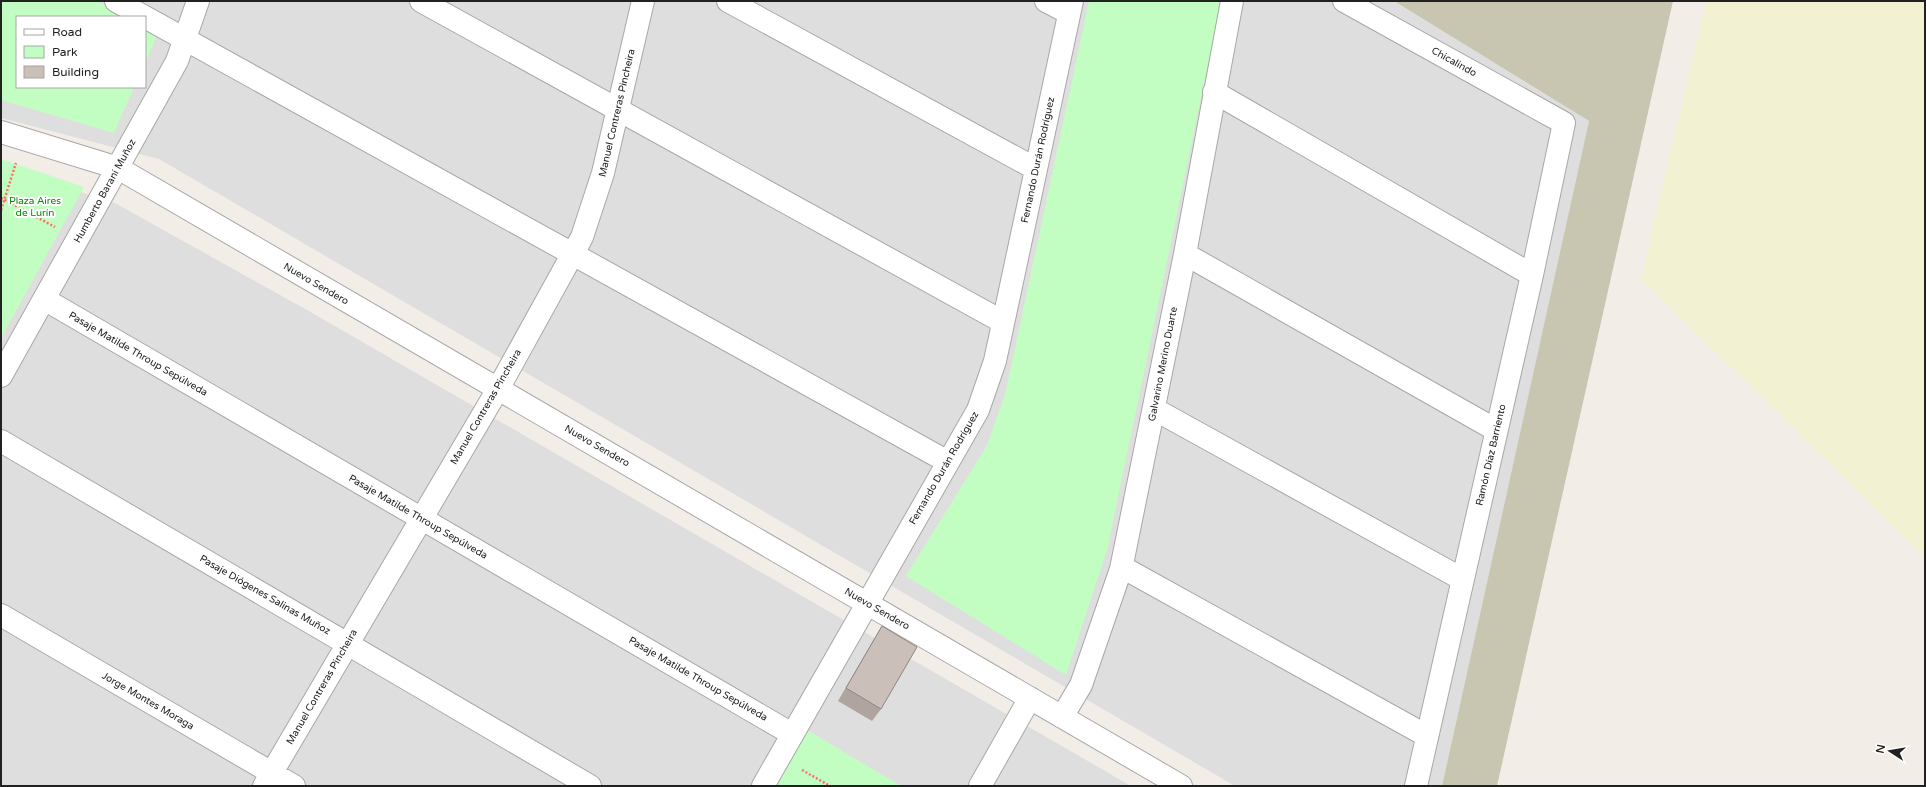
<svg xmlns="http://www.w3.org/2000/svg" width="1926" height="787" font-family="'Varela Round',sans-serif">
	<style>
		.residential { fill: #dfdede; fill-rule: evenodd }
		.construction { fill: #c8c6b1 }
		.farmland { fill: #f2f1d1 }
		.park { fill: #c2fec2 }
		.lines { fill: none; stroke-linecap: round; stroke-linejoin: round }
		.street-casing { stroke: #a8a8a8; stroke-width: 24 }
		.path { stroke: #ff6e6b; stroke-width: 2.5; stroke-dasharray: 2 2; stroke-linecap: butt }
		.street { stroke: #fff; stroke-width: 22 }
		.wall { fill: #afa49f }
		.building { fill: #cbbfb9; stroke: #8e8682 }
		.labels { text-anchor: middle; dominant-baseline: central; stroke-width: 4; stroke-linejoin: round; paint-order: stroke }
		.street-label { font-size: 10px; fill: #212121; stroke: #fff }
		.park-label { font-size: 10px; fill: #038603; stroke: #fff }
	</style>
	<rect width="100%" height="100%" fill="#f2ede7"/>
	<!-- residential -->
	<path class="residential" d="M 1,1 L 1394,1 L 1589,121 L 1442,786 L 1235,786 L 159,159 L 1,118 ZM 17,17 L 145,17 L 145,87 L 17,87 Z
		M 1,167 L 115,203 L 314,314 L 1131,786 L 1,786 Z"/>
	<!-- construction -->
	<path class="construction" d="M 1394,1 L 1673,1 L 1497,786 L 1442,786 L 1589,121 Z"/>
	<!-- farmland -->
	<path class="farmland" d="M 1706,1 L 1925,1 L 1925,557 L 1641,279 Z"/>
	<!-- park -->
	<path class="park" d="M 1,1 L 97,1 L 127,17 L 17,17 L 17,87 L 134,87 L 114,133 L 1,100 Z
		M 1089,1 L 1221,1 L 1107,550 L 1066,675 L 906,576 L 986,447 L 1005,395 Z
		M 145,26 L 158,33 L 145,63 Z
		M 1,159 L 84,187 L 1,338 Z
		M 807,730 L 901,786 L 775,786 Z"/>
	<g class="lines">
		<!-- street casing -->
		<g class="street-casing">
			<path id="street" d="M 116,1 L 948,462
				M 421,1 L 1003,322
				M 728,1 L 1036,169
				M 1046,1 L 1069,13
				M 1344,1 L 1564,123 L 1532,275 L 1416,786
				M 1214,92 L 1532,275
				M 1,132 L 118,168 L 1181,786
				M 1185,254 L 1496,430
				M 44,299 L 792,734
				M 1,376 L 177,61 L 198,1
				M 1154,409 L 1462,579
				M 1,441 L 590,786
				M 1122,567 L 1427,736
				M 1,615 L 294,786
				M 1062,717 L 1081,685 L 1121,569 L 1185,254 L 1232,1
				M 264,786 L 498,389 L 582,237 L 603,173 L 643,1
				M 763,786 L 978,410 L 995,361 L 1072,1
				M 980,786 L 1030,698"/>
		</g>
		<!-- path -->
		<path class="path" d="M 1,198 L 55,227
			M 1,210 L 16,163
			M 802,770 L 830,786"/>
		<!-- street -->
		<use href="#street" class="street"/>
	</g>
	<!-- wall -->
	<path class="wall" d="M 882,626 L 881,709 L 872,721 L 838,701 L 874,639 Z"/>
	<!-- building -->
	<path class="building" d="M 882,626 L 917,647 L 881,709 L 846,688 Z"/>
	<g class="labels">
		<!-- street labels -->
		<g class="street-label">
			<text transform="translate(1454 62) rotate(29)">Chicalindo</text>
			<text transform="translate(617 113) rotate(-77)">Manuel Contreras Pincheira</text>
			<text transform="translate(1038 160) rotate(-78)">Fernando Durán Rodríguez</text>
			<text transform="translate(105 191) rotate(-61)">Humberto Baraní Muñoz</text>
			<text transform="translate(316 284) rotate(30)">Nuevo Sendero</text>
			<text transform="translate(138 354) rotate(30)">Pasaje Matilde Throup Sepúlveda</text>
			<text transform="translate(1163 364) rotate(-79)">Galvarino Merino Duarte</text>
			<text transform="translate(486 407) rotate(-60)">Manuel Contreras Pincheira</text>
			<text transform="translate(597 446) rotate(30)">Nuevo Sendero</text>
			<text transform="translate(1491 455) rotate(-77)">Ramón Díaz Barriento</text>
			<text transform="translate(944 468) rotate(-60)">Fernando Durán Rodríguez</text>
			<text transform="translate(418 517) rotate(30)">Pasaje Matilde Throup Sepúlveda</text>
			<text transform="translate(265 595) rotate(30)">Pasaje Diógenes Salinas Muñoz</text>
			<text transform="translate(877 609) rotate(30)">Nuevo Sendero</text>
			<text transform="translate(698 679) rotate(30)">Pasaje Matilde Throup Sepúlveda</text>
			<text transform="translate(322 687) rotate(-60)">Manuel Contreras Pincheira</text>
			<text transform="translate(148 701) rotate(30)">Jorge Montes Moraga</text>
		</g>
		<!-- park labels -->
		<g class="park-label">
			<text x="35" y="201">Plaza Aires<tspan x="35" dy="12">de Lurín</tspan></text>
		</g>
	</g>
	<!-- border -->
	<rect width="1926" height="787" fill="none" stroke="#212121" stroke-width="4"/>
	<!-- legend -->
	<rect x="16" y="16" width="130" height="72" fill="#ffffff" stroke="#a6a6a6"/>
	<rect x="24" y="29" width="20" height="6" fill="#ffffff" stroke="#a6a6a6"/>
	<text x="52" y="36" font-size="12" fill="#212121">Road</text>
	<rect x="24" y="46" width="20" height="12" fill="#c2fec2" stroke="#a6a6a6"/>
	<text x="52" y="56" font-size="12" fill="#212121">Park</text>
	<rect x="24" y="66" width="20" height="12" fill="#cbbfb9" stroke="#a6a6a6"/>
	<text x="52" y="76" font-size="12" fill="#212121">Building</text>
	<!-- north arrow -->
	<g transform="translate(1890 751) rotate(282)" stroke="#ffffff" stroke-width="3" paint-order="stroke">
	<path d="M0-3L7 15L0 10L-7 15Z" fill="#212121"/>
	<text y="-6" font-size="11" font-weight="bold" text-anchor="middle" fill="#212121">N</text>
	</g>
</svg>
